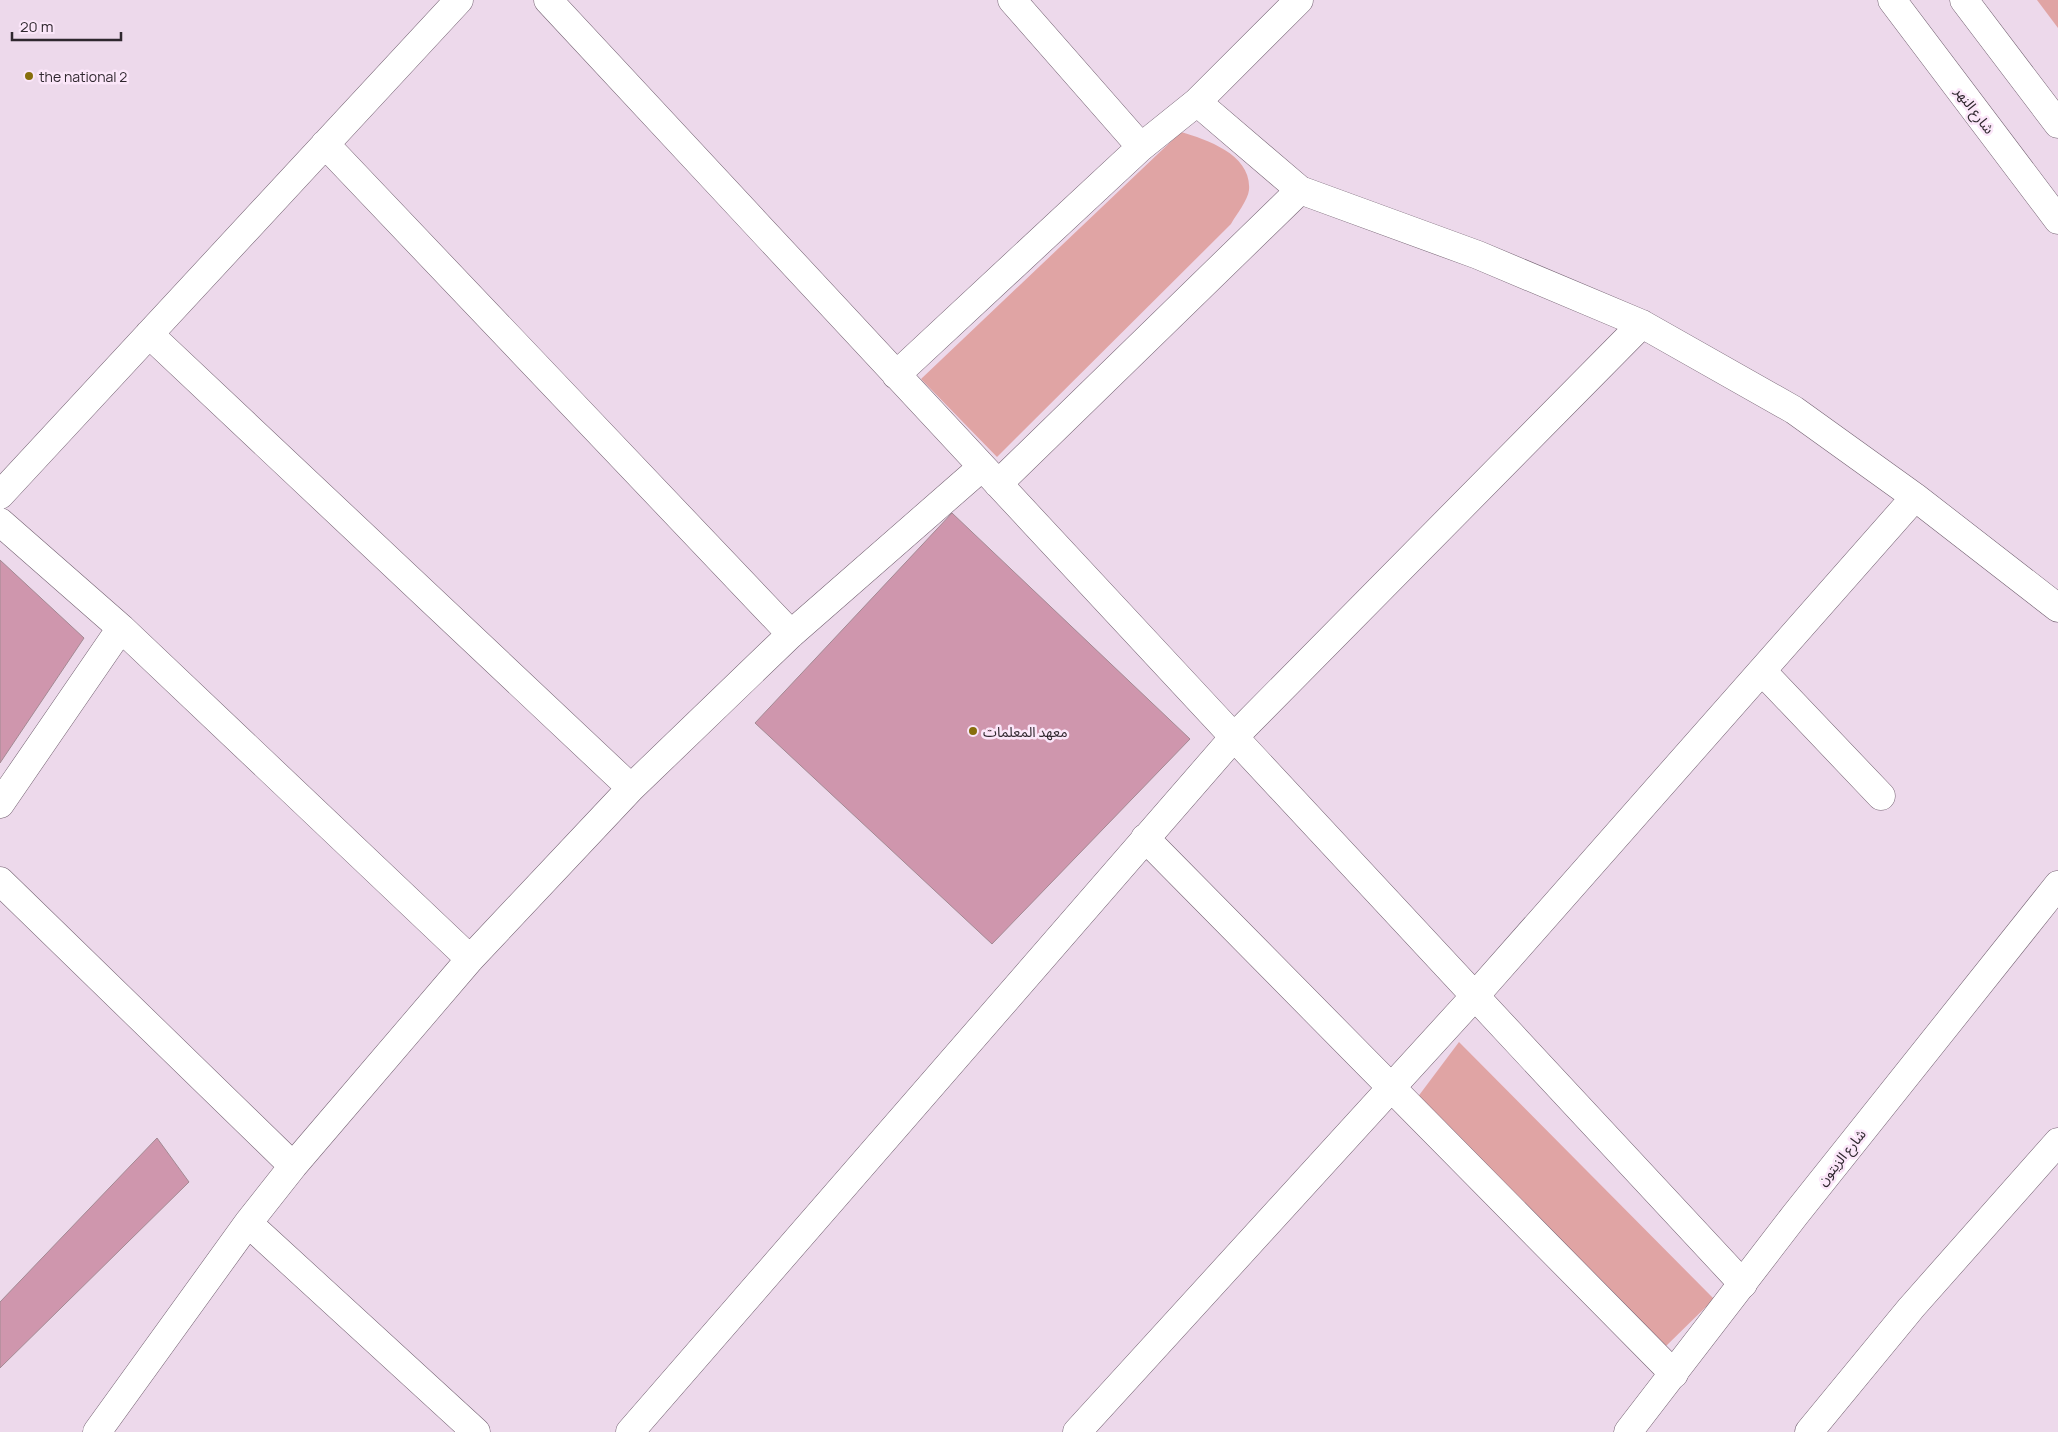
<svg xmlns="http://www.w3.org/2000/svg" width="2058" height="1432" font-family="Manrope,'Noto Sans Arabic',sans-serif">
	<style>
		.green { fill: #e0a4a4 }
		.building { fill: #cf96ad; stroke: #a38993 }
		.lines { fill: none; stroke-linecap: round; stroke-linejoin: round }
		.minor-casing { stroke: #736171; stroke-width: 29 }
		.secondary-casing { stroke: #736171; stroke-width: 29 }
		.primary-casing { stroke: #736171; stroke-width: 29 }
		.minor { stroke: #fff; stroke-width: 28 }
		.secondary { stroke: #fff; stroke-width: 28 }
		.primary { stroke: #fff; stroke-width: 28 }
		.poi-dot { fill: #876e0c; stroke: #fbe6f9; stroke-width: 2 }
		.labels { text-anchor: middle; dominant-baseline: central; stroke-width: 5; stroke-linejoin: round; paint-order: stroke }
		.poi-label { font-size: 14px; fill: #2f272e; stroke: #fbe6f9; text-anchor: start }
		.street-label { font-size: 14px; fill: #2f272e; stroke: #fbe6f9 }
	</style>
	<rect width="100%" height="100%" fill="#edd9eb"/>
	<!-- green -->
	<path class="green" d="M 2037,0 L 2058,0 L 2058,28 Z
		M 1181,132 C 1208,140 1252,155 1249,190 C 1248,200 1236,215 1231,224 L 997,457 L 921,379 Z
		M 1459,1042 L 1714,1299 L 1665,1347 L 1414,1102 Z"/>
	<!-- building -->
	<path class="building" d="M 952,513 L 1190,739 L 992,944 L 755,723 Z
		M 0,560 L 84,638 L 0,763 Z
		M 157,1138 L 189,1182 L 0,1368 L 0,1302 Z"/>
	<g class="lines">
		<!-- minor casing -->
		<g class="minor-casing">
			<path id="minor" d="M 548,0 L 1743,1284
				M 1012,0 L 1141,147
				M 1197,102 L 1300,190 L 1478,255 L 1642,324 L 1794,410 L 1915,497 L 2058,608
				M 325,144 L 791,634
				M 149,334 L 631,788
				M 896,375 L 1141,147 L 1197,102 L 1299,0
				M 998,484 L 1300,190
				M 0,495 L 459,0
				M 0,522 L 121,628 L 470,959
				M 1762,671 L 1881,796
				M 0,804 L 121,628
				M 1145,838 L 1674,1374
				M 0,881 L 293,1166
				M 248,1223 L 476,1432
				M 97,1432 L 248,1223 L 293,1166 L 470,959 L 631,788 L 791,634 L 982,467
				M 630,1432 L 1234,737 L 1642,324
				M 1077,1432 L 1474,997 L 1915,497"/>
		</g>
		<!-- secondary casing -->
		<g class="secondary-casing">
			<path id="secondary" d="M 1892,0 L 2058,220
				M 1964,0 L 2058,124"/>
		</g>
		<!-- primary casing -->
		<g class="primary-casing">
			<path id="primary" d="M 1628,1432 L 1795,1215 L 2058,885
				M 1809,1432 L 1911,1308 L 2058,1142"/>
		</g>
		<!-- minor -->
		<use href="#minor" class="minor"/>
		<!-- secondary -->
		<use href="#secondary" class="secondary"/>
		<!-- primary -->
		<use href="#primary" class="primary"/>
	</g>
	<!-- markers -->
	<g class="poi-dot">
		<circle cx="29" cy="76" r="5"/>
		<circle cx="973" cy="731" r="5"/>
	</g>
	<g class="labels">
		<!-- poi labels -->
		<g class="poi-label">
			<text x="39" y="76">the national 2</text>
			<text x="983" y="731">معهد المعلمات</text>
		</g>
		<!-- street labels -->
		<g class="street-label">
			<text transform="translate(1975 110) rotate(53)">شارع النهر</text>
			<text transform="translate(1841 1157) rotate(-51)">شارع الزيتون</text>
		</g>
	</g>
	<!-- scale -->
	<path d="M12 32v8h109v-8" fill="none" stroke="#2f272e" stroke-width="2.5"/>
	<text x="20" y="32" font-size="15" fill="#2f272e" stroke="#fbe6f9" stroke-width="4" paint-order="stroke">20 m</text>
</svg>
